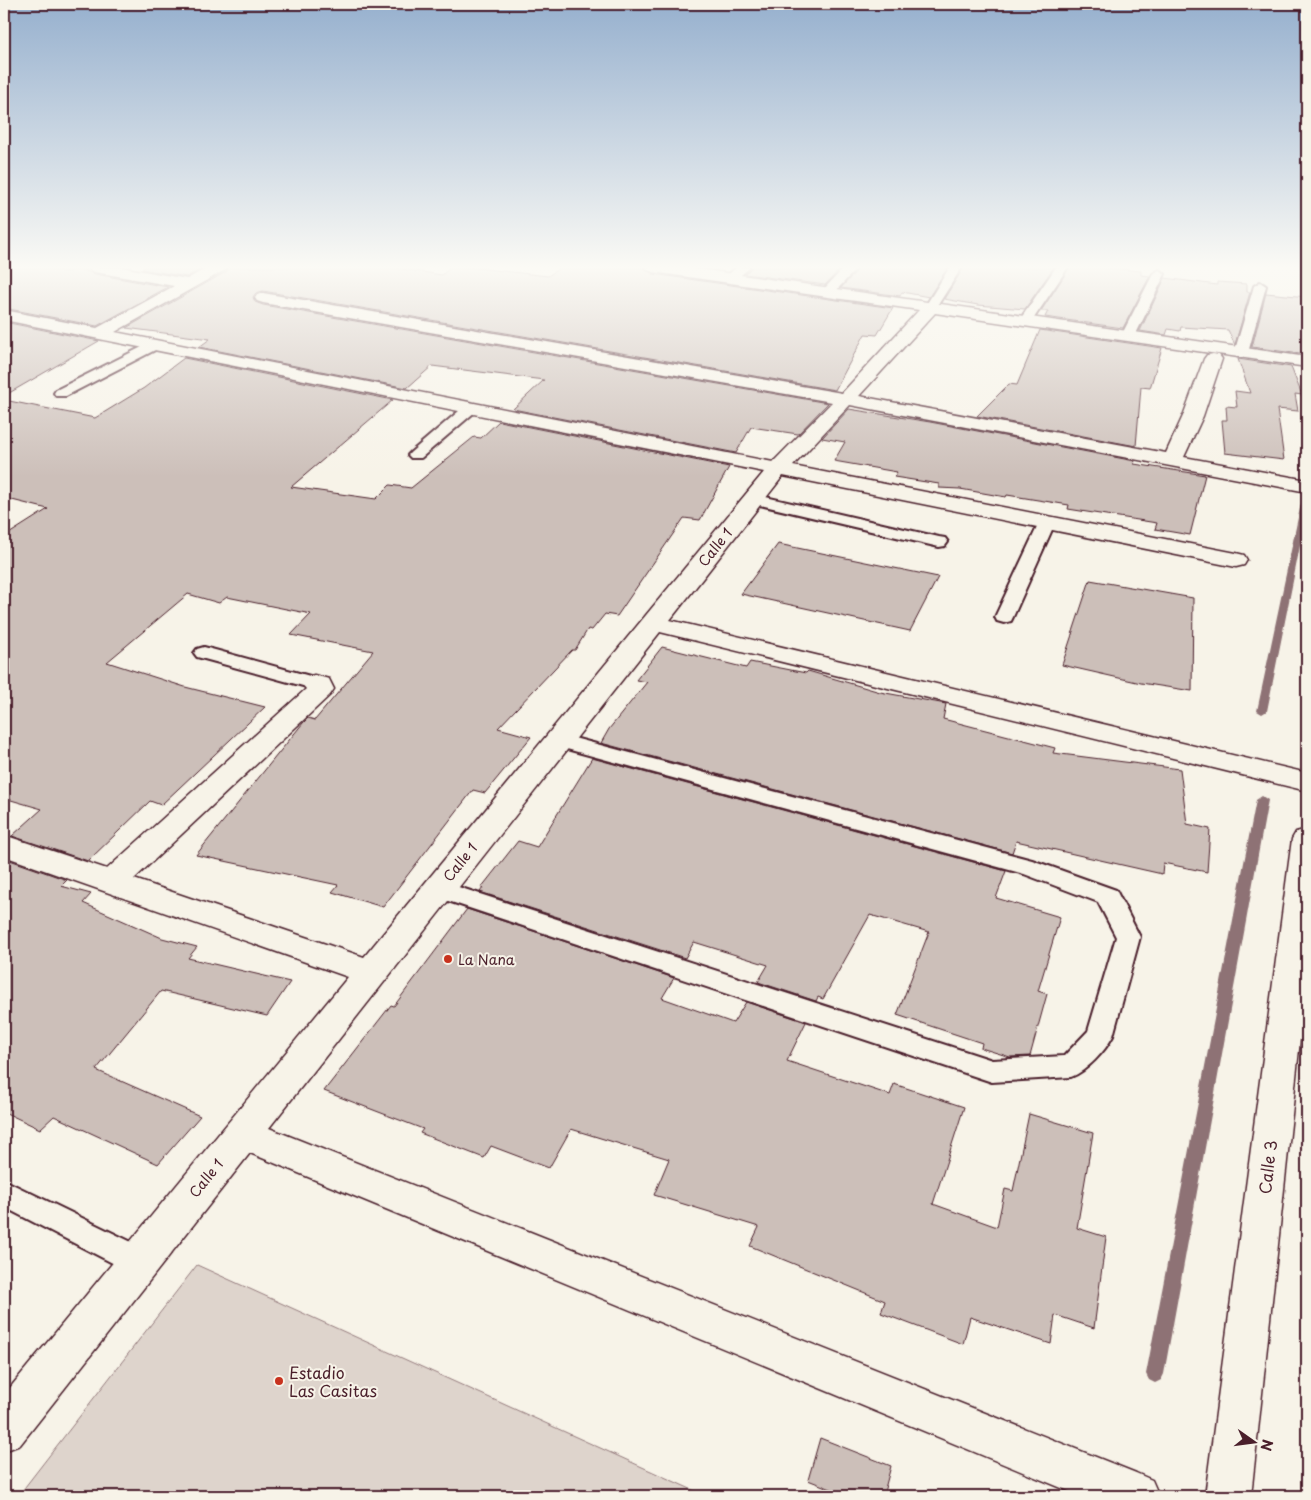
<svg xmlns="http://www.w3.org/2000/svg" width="1311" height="1500" font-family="'Playpen Sans',sans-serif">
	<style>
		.green { fill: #ded4cc; stroke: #947a7c }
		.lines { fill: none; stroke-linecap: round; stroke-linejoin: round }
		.stream { fill: #8e7275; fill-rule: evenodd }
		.building { fill: #ccbfb9; stroke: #4a1f2b }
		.lane-casing { stroke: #4a1f2b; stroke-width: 4 }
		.street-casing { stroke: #4a1f2b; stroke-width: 3 }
		.lane { fill: #f7f3e8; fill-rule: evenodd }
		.street { fill: #f7f3e8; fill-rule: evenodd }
		.poi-dot { fill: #c8321e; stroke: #f7f3e8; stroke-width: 2 }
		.labels { text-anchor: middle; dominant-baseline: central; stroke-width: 4; stroke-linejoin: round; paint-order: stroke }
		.street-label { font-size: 14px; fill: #4a1f2b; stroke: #f7f3e8 }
		.poi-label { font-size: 14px; fill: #4a1f2b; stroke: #f7f3e8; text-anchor: start }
		.near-street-label { font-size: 16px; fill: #4a1f2b; stroke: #f7f3e8 }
		.near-poi-label { font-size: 16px; fill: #4a1f2b; stroke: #f7f3e8; text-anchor: start }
	</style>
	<rect width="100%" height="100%" fill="#f7f3e8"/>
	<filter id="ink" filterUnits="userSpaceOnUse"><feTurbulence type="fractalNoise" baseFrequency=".02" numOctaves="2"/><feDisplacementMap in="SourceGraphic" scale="10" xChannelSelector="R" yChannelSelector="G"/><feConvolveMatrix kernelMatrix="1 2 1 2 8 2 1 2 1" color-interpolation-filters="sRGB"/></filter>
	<g filter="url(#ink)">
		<!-- green -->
		<path class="green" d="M 197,1265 L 706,1496 L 18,1496 Z"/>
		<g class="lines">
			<!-- stream -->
			<path class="stream" d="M 1303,494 L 1307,494 L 1307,511 L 1267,711 L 1262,714 L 1257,711 Z
				M 1262,796 L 1268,800 L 1164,1374 L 1161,1380 L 1155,1383 L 1149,1380 L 1146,1374 L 1256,800 Z"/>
		</g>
		<!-- building -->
		<path class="building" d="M 4,267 L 40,267 L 68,272 L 76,268 L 95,274 L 168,287 L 97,326 L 4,308 Z
			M 145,267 L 205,267 L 187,277 L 142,269 Z
			M 230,267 L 388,267 L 442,275 L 451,267 L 467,267 L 548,276 L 561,267 L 643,267 L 653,274 L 893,308 L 877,335 L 865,334 L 835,390 L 263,291 L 256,293 L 253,297 L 255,302 L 263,305 L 828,403 L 798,434 L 751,427 L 736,453 L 513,409 L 544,380 L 432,366 L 407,388 L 199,347 L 210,339 L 126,328 L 226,272 Z
			M 752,267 L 842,267 L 825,285 L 745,274 Z
			M 860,267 L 948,267 L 929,297 L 902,292 L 900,296 L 841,288 Z
			M 964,267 L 1054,267 L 1025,309 L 978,305 L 944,299 Z
			M 1070,267 L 1097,267 L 1141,271 L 1141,275 L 1150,276 L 1123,328 L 1045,317 L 1048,311 L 1041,311 Z
			M 1165,278 L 1217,285 L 1217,282 L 1247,284 L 1247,292 L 1250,292 L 1235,345 L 1228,330 L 1181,327 L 1180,331 L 1168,329 L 1166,335 L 1140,331 Z
			M 1266,293 L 1307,297 L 1307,355 L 1252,347 Z
			M 4,322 L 99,341 L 4,396 Z
			M 1040,330 L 1162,348 L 1150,388 L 1141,387 L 1136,446 L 977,416 L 1009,384 L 1017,385 Z
			M 184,358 L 393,400 L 291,487 L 376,499 L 390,485 L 411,488 L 474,437 L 481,438 L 499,421 L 729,467 L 700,520 L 684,518 L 617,616 L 605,614 L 592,630 L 588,629 L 575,650 L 572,650 L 498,728 L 531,737 L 485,793 L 473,790 L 383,907 L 332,892 L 338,885 L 196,855 L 303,723 L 308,718 L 315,720 L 373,651 L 291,635 L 311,614 L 227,597 L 219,603 L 188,594 L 107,662 L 185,687 L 265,707 L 161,805 L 150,801 L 88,861 L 12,836 L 42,809 L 4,798 L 4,537 L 48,509 L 4,498 L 4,400 L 95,418 L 144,388 Z
			M 1238,359 L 1291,367 L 1302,395 L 1295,394 L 1298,411 L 1277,409 L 1284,460 L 1225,453 L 1222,420 L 1227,420 L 1226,406 L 1237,407 L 1235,391 L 1250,393 Z
			M 849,409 L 930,422 L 1135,461 L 1134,464 L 1205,475 L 1190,535 L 1155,529 L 1157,523 L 1068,509 L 1069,505 L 1007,495 L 1006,497 L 960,489 L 939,488 L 939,484 L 894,477 L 897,472 L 834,461 L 845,442 L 822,438 Z
			M 778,544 L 938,577 L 910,631 L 741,594 Z
			M 1090,580 L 1193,598 L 1192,691 L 1141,683 L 1062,665 Z
			M 662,647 L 746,668 L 750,662 L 806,673 L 808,671 L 880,692 L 946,704 L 943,719 L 1055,748 L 1053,753 L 1180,769 L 1187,824 L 1210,829 L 1207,872 L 1163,863 L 1162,874 L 1016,841 L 1012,853 L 601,743 L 609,729 L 647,682 L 636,680 Z
			M 592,758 L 1006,871 L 996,898 L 1060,917 L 1038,991 L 1047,994 L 1030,1056 L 1010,1057 L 981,1048 L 982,1043 L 897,1015 L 929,932 L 870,915 L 823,999 L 818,997 L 816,1001 L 758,982 L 768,965 L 694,942 L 685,958 L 480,892 L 483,888 L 481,888 L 518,841 L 537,847 Z
			M 4,858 L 67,880 L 61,886 L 91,894 L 83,903 L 162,938 L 197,947 L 188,958 L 290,982 L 267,1016 L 161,991 L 96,1070 L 200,1116 L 158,1164 L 54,1116 L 40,1129 L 4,1112 Z
			M 467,909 L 674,978 L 662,998 L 733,1023 L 746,1002 L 806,1022 L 787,1061 L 890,1095 L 894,1084 L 964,1107 L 933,1204 L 997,1227 L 1005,1189 L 1013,1191 L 1029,1114 L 1093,1133 L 1077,1228 L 1106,1237 L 1094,1328 L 1055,1315 L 1051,1344 L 970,1317 L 963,1344 L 881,1313 L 885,1301 L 750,1246 L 759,1227 L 654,1195 L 669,1159 L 571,1129 L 549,1168 L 491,1146 L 484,1158 L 420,1133 L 423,1129 L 324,1091 L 391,1005 L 394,1006 Z
			M 820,1438 L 891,1466 L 883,1496 L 849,1496 L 808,1480 Z"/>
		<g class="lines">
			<!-- lane casing -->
			<g class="lane-casing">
				<path id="lane" d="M 737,267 L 750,267 L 734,281 L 726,281 L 724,278 Z
					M 845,267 L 858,267 L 831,296 L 823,296 L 821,293 L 823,290 Z
					M 950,267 L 962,267 L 934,311 L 926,311 L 924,308 Z
					M 1056,267 L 1068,267 L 1030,324 L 1020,324 L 1019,321 Z
					M 1159,270 L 1165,274 L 1135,336 L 1128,340 L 1123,339 L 1121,336 L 1153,274 Z
					M 1260,282 L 1266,286 L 1248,353 L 1241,357 L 1236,356 L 1234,353 L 1254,286 Z
					M 154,341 L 159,342 L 161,345 L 159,348 L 66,396 L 56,396 L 54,393 L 56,390 Z
					M 471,404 L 476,405 L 478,408 L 476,411 L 421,458 L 411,458 L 408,455 L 411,452 L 466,405 Z
					M 753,494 L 939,537 L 945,538 L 948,542 L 945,546 L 939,547 L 747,502 L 745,499 L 747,496 Z
					M 1047,518 L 1053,519 L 1055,523 L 1013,617 L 1011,621 L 1004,623 L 997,621 L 995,617 L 1039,523 L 1041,519 Z
					M 204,647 L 321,679 L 324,683 L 321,687 L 314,689 L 197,657 L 194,653 L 197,649 Z
					M 559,734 L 1032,860 L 1116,890 L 1140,937 L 1113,1036 C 1105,1051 1087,1071 1071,1077 L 992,1082 L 430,895 L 426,889 L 430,883 L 438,881 L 446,883 L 992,1060 L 1064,1056 L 1088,1031 L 1116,937 L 1098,902 L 1024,874 L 552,745 L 548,740 L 552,735 Z
					M 4,1180 L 150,1251 L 155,1261 L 150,1271 L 139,1275 L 128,1271 L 4,1207 Z"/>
			</g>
			<!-- street casing -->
			<g class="street-casing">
				<path id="street" d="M 87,267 L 121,267 L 187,279 L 209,267 L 228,267 L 225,270 L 115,332 L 773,462 L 832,402 L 263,303 L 257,301 L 255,298 L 257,295 L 263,293 L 842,393 L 919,310 L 653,272 L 648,270 L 645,267 L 685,267 L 1307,357 L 1307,367 L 935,313 L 859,396 L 1166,453 L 1183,416 L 1204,359 L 1207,355 L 1213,354 L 1219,355 L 1222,359 L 1203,416 L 1184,457 L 1307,480 L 1307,492 L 850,405 L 793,466 L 1236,553 L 1244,555 L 1247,560 L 1244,565 L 1236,567 L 783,476 L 670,620 L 1307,773 L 1307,791 L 660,632 L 269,1128 L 1136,1473 L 1152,1480 L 1159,1496 L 1081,1496 L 250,1153 L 20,1445 L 4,1451 L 4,1395 L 348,977 L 4,856 L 4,835 L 107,869 L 306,689 L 301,683 L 305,678 L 314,675 L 329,679 L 334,689 L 330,695 L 134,879 L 364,957 L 764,472 L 4,320 L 4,310 L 97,328 L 174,286 L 95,272 L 90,270 Z
					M 1307,829 L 1307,975 L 1251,1496 L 1205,1496 L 1292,839 L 1296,832 Z"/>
			</g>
			<!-- lane -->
			<use href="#lane" class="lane"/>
			<!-- street -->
			<use href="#street" class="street"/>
		</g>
	</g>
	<!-- sky -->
	<linearGradient id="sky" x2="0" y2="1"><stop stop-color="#96b0ce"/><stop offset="0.56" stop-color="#fbfaf5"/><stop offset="1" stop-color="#fbfaf5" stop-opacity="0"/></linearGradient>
	<rect width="1311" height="477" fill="url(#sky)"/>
	<!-- markers -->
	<g class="poi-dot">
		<circle cx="448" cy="959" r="5"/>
		<circle cx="279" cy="1381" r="5"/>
	</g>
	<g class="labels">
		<!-- street labels -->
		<g class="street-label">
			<text transform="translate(715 547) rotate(-51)">Calle 1</text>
			<text transform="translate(460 862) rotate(-51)">Calle 1</text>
			<text transform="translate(206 1178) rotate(-51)">Calle 1</text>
		</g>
		<!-- poi labels -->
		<g class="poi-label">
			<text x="458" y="959">La Nana</text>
		</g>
		<!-- near-street labels -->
		<g class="near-street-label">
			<text transform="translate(1267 1167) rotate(-83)">Calle 3</text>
		</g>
		<!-- near-poi labels -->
		<g class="near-poi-label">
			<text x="289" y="1372">Estadio<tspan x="289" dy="18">Las Casitas</tspan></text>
		</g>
	</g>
	<!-- margin -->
	<rect width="1311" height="1500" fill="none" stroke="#f7f3e8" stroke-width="20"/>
	<rect x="10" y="10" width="1291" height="1480" fill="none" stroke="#4a1f2b" stroke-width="2" filter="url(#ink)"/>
	<!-- north arrow -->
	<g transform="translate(1254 1442) rotate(104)" stroke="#f7f3e8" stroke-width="4" paint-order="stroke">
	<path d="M0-4L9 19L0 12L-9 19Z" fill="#4a1f2b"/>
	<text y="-8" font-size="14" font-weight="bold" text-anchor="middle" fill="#4a1f2b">N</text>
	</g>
</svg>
